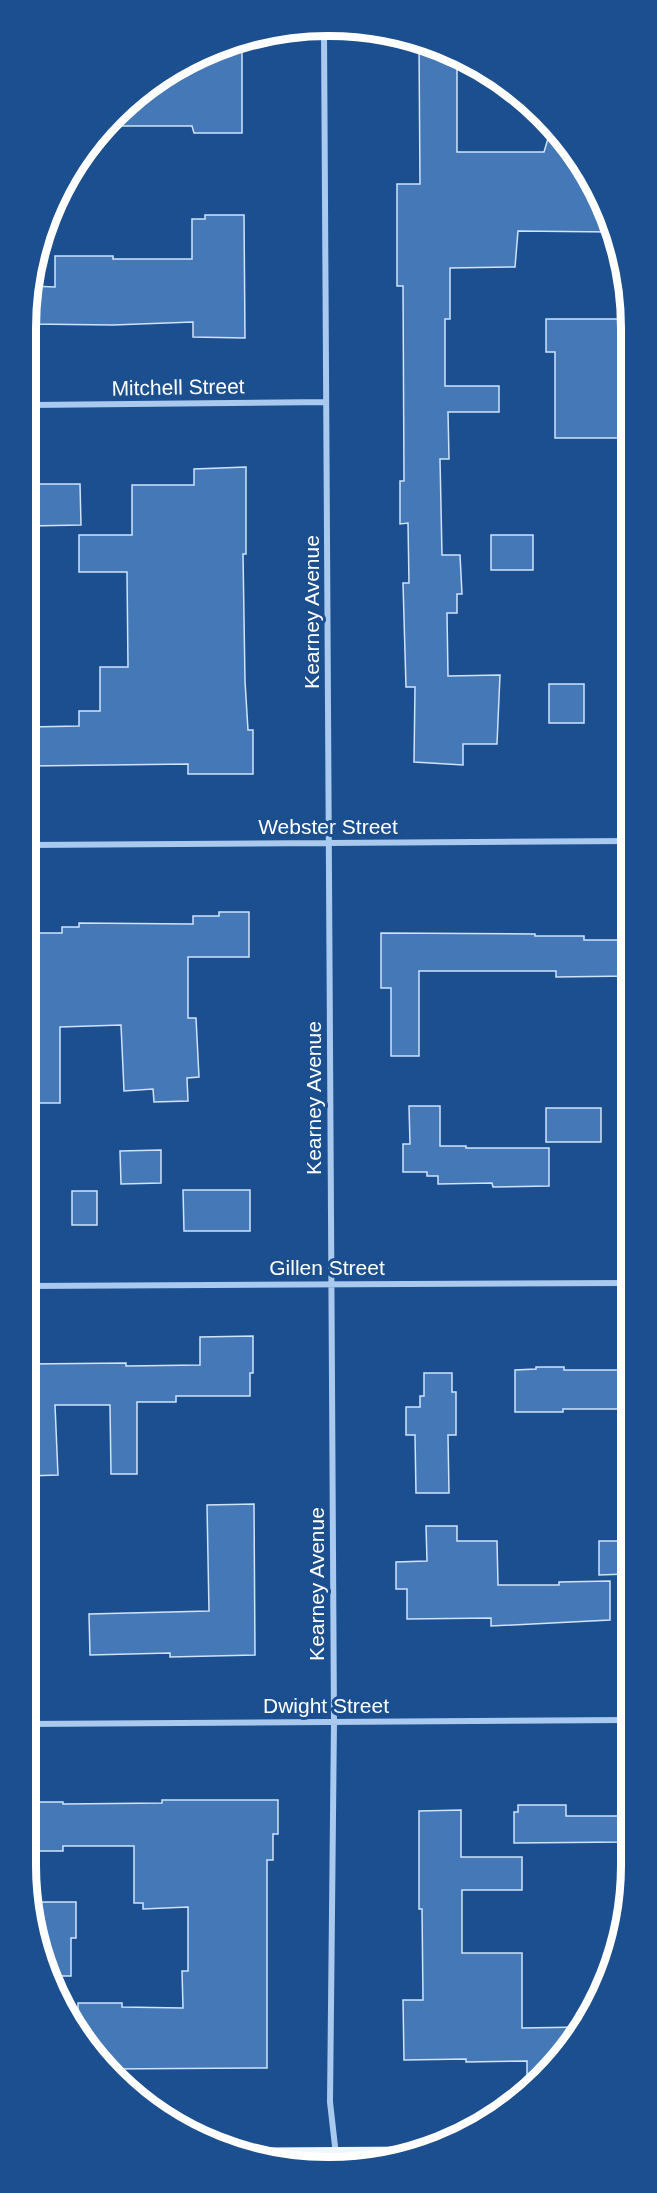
<svg xmlns="http://www.w3.org/2000/svg" width="657" height="2193" font-family="Helvetica,sans-serif">
	<style>
		.building { fill: #4478b7; stroke: #cfe3fa; stroke-width: 1.5 }
		.lines { fill: none; stroke-linecap: round; stroke-linejoin: round }
		.minor { stroke: #a9c9ee; stroke-width: 6 }
		.primary { stroke: #f0f6ff; stroke-width: 15 }
		.labels { text-anchor: middle; dominant-baseline: central; stroke-width: 6; stroke-linejoin: round; paint-order: stroke }
		.street-label { font-size: 21px; fill: #fff; stroke: #1b4f8f }
		.rim { fill: none; stroke: #fff; stroke-width: 8 }
	</style>
	<rect width="100%" height="100%" fill="#1b4f8f"/>
	<!-- building -->
	<path class="building" d="M 242,43 L 242,133 L 194,133 L 192,126 L 111,126 L 160,77 Z
		M 419,43 L 457,57 L 457,152 L 544,152 L 552,125 L 600,195 L 612,232 L 518,231 L 515,267 L 450,268 L 450,319 L 445,319 L 445,386 L 499,386 L 499,412 L 448,412 L 449,459 L 440,459 L 442,555 L 460,555 L 462,594 L 457,594 L 457,613 L 447,613 L 448,676 L 500,675 L 497,744 L 463,744 L 463,765 L 414,762 L 415,687 L 406,687 L 403,583 L 409,583 L 408,523 L 400,524 L 400,481 L 404,481 L 403,286 L 397,286 L 397,184 L 420,184 Z
		M 205,215 L 244,215 L 245,338 L 193,337 L 193,322 L 113,325 L 31,324 L 31,286 L 55,287 L 55,256 L 113,256 L 113,259 L 192,259 L 192,219 L 205,219 Z
		M 546,319 L 629,319 L 629,438 L 555,438 L 555,352 L 546,352 Z
		M 246,467 L 246,554 L 243,554 L 245,681 L 248,730 L 253,730 L 253,774 L 188,774 L 188,764 L 29,766 L 30,727 L 79,726 L 79,711 L 100,711 L 100,667 L 128,667 L 127,572 L 79,572 L 79,535 L 132,535 L 132,485 L 194,485 L 194,469 Z
		M 30,484 L 80,484 L 81,525 L 30,526 Z
		M 491,535 L 533,535 L 533,570 L 491,570 Z
		M 549,684 L 584,684 L 584,723 L 549,723 Z
		M 219,912 L 249,912 L 249,957 L 188,957 L 188,1018 L 196,1018 L 199,1077 L 187,1078 L 188,1101 L 154,1102 L 153,1089 L 124,1091 L 121,1025 L 60,1027 L 60,1103 L 28,1103 L 29,933 L 62,933 L 62,927 L 79,927 L 79,923 L 193,924 L 193,916 L 219,916 Z
		M 381,933 L 535,934 L 535,936 L 584,936 L 584,940 L 628,940 L 628,976 L 556,977 L 556,971 L 419,971 L 419,1056 L 391,1056 L 391,988 L 381,988 Z
		M 409,1106 L 440,1106 L 440,1146 L 466,1146 L 466,1148 L 549,1148 L 549,1186 L 493,1187 L 492,1183 L 438,1184 L 438,1176 L 427,1176 L 427,1172 L 403,1172 L 403,1144 L 410,1144 Z
		M 546,1108 L 601,1108 L 601,1142 L 546,1142 Z
		M 161,1150 L 161,1183 L 121,1184 L 120,1151 Z
		M 183,1190 L 250,1190 L 250,1231 L 184,1231 Z
		M 72,1191 L 97,1191 L 97,1225 L 72,1225 Z
		M 253,1336 L 253,1373 L 250,1373 L 250,1396 L 176,1396 L 176,1402 L 137,1402 L 137,1474 L 111,1474 L 110,1405 L 55,1405 L 58,1475 L 27,1476 L 27,1364 L 126,1363 L 126,1366 L 200,1365 L 200,1337 Z
		M 536,1367 L 564,1367 L 564,1370 L 627,1370 L 627,1409 L 563,1409 L 563,1412 L 515,1412 L 515,1370 L 536,1369 Z
		M 424,1373 L 452,1373 L 452,1392 L 456,1392 L 456,1435 L 448,1435 L 449,1493 L 416,1493 L 415,1435 L 406,1435 L 406,1407 L 420,1407 L 420,1396 L 424,1396 Z
		M 254,1504 L 255,1655 L 170,1657 L 170,1653 L 90,1655 L 89,1614 L 209,1611 L 207,1505 Z
		M 426,1526 L 457,1526 L 457,1541 L 497,1541 L 498,1585 L 559,1585 L 559,1582 L 610,1581 L 610,1620 L 491,1626 L 491,1618 L 407,1619 L 407,1589 L 396,1589 L 396,1562 L 427,1561 Z
		M 599,1541 L 626,1541 L 626,1574 L 599,1575 Z
		M 162,1800 L 278,1800 L 278,1834 L 273,1834 L 273,1860 L 267,1860 L 267,2068 L 106,2069 L 101,2065 L 78,2028 L 78,2003 L 122,2003 L 122,2007 L 183,2008 L 182,1971 L 188,1971 L 188,1907 L 143,1909 L 143,1903 L 134,1903 L 134,1846 L 63,1846 L 63,1851 L 26,1851 L 26,1802 L 63,1802 L 63,1804 L 162,1803 Z
		M 518,1805 L 566,1805 L 566,1816 L 626,1816 L 626,1842 L 514,1843 L 514,1812 L 518,1812 Z
		M 461,1810 L 461,1857 L 522,1857 L 522,1890 L 462,1890 L 462,1953 L 522,1953 L 522,2028 L 581,2027 L 527,2089 L 527,2061 L 466,2062 L 466,2059 L 404,2060 L 403,2000 L 423,2000 L 422,1909 L 419,1909 L 419,1811 Z
		M 38,1902 L 76,1902 L 76,1938 L 71,1938 L 71,1976 L 48,1976 L 38,1926 Z"/>
	<g class="lines">
		<!-- minor -->
		<path class="minor" d="M 324,31 L 334,1721 L 330,2102 L 337,2164
			M 31,405 L 326,402
			M 29,845 L 628,841
			M 28,1286 L 627,1283
			M 26,1724 L 626,1720"/>
		<!-- primary -->
		<path class="primary" d="M 264,2155 L 412,2154"/>
	</g>
	<g class="labels">
		<!-- street labels -->
		<g class="street-label">
			<text transform="translate(178 387) rotate(-1)">Mitchell Street</text>
			<text transform="translate(311 612) rotate(-90)">Kearney Avenue</text>
			<text x="328" y="826">Webster Street</text>
			<text transform="translate(313 1098) rotate(-90)">Kearney Avenue</text>
			<text x="327" y="1267">Gillen Street</text>
			<text transform="translate(316 1584) rotate(-90)">Kearney Avenue</text>
			<text x="326" y="1705">Dwight Street</text>
		</g>
	</g>
	<!-- crop -->
	<path d="M0 0H657V2193H0ZM328 36H329A292 292 0 0 1 621 328V1865A292 292 0 0 1 329 2157H328A292 292 0 0 1 36 1865V328A292 292 0 0 1 328 36Z" fill="#1b4f8f" fill-rule="evenodd"/>
	<path class="rim" d="M328 36H329A292 292 0 0 1 621 328V1865A292 292 0 0 1 329 2157H328A292 292 0 0 1 36 1865V328A292 292 0 0 1 328 36Z"/>
</svg>
